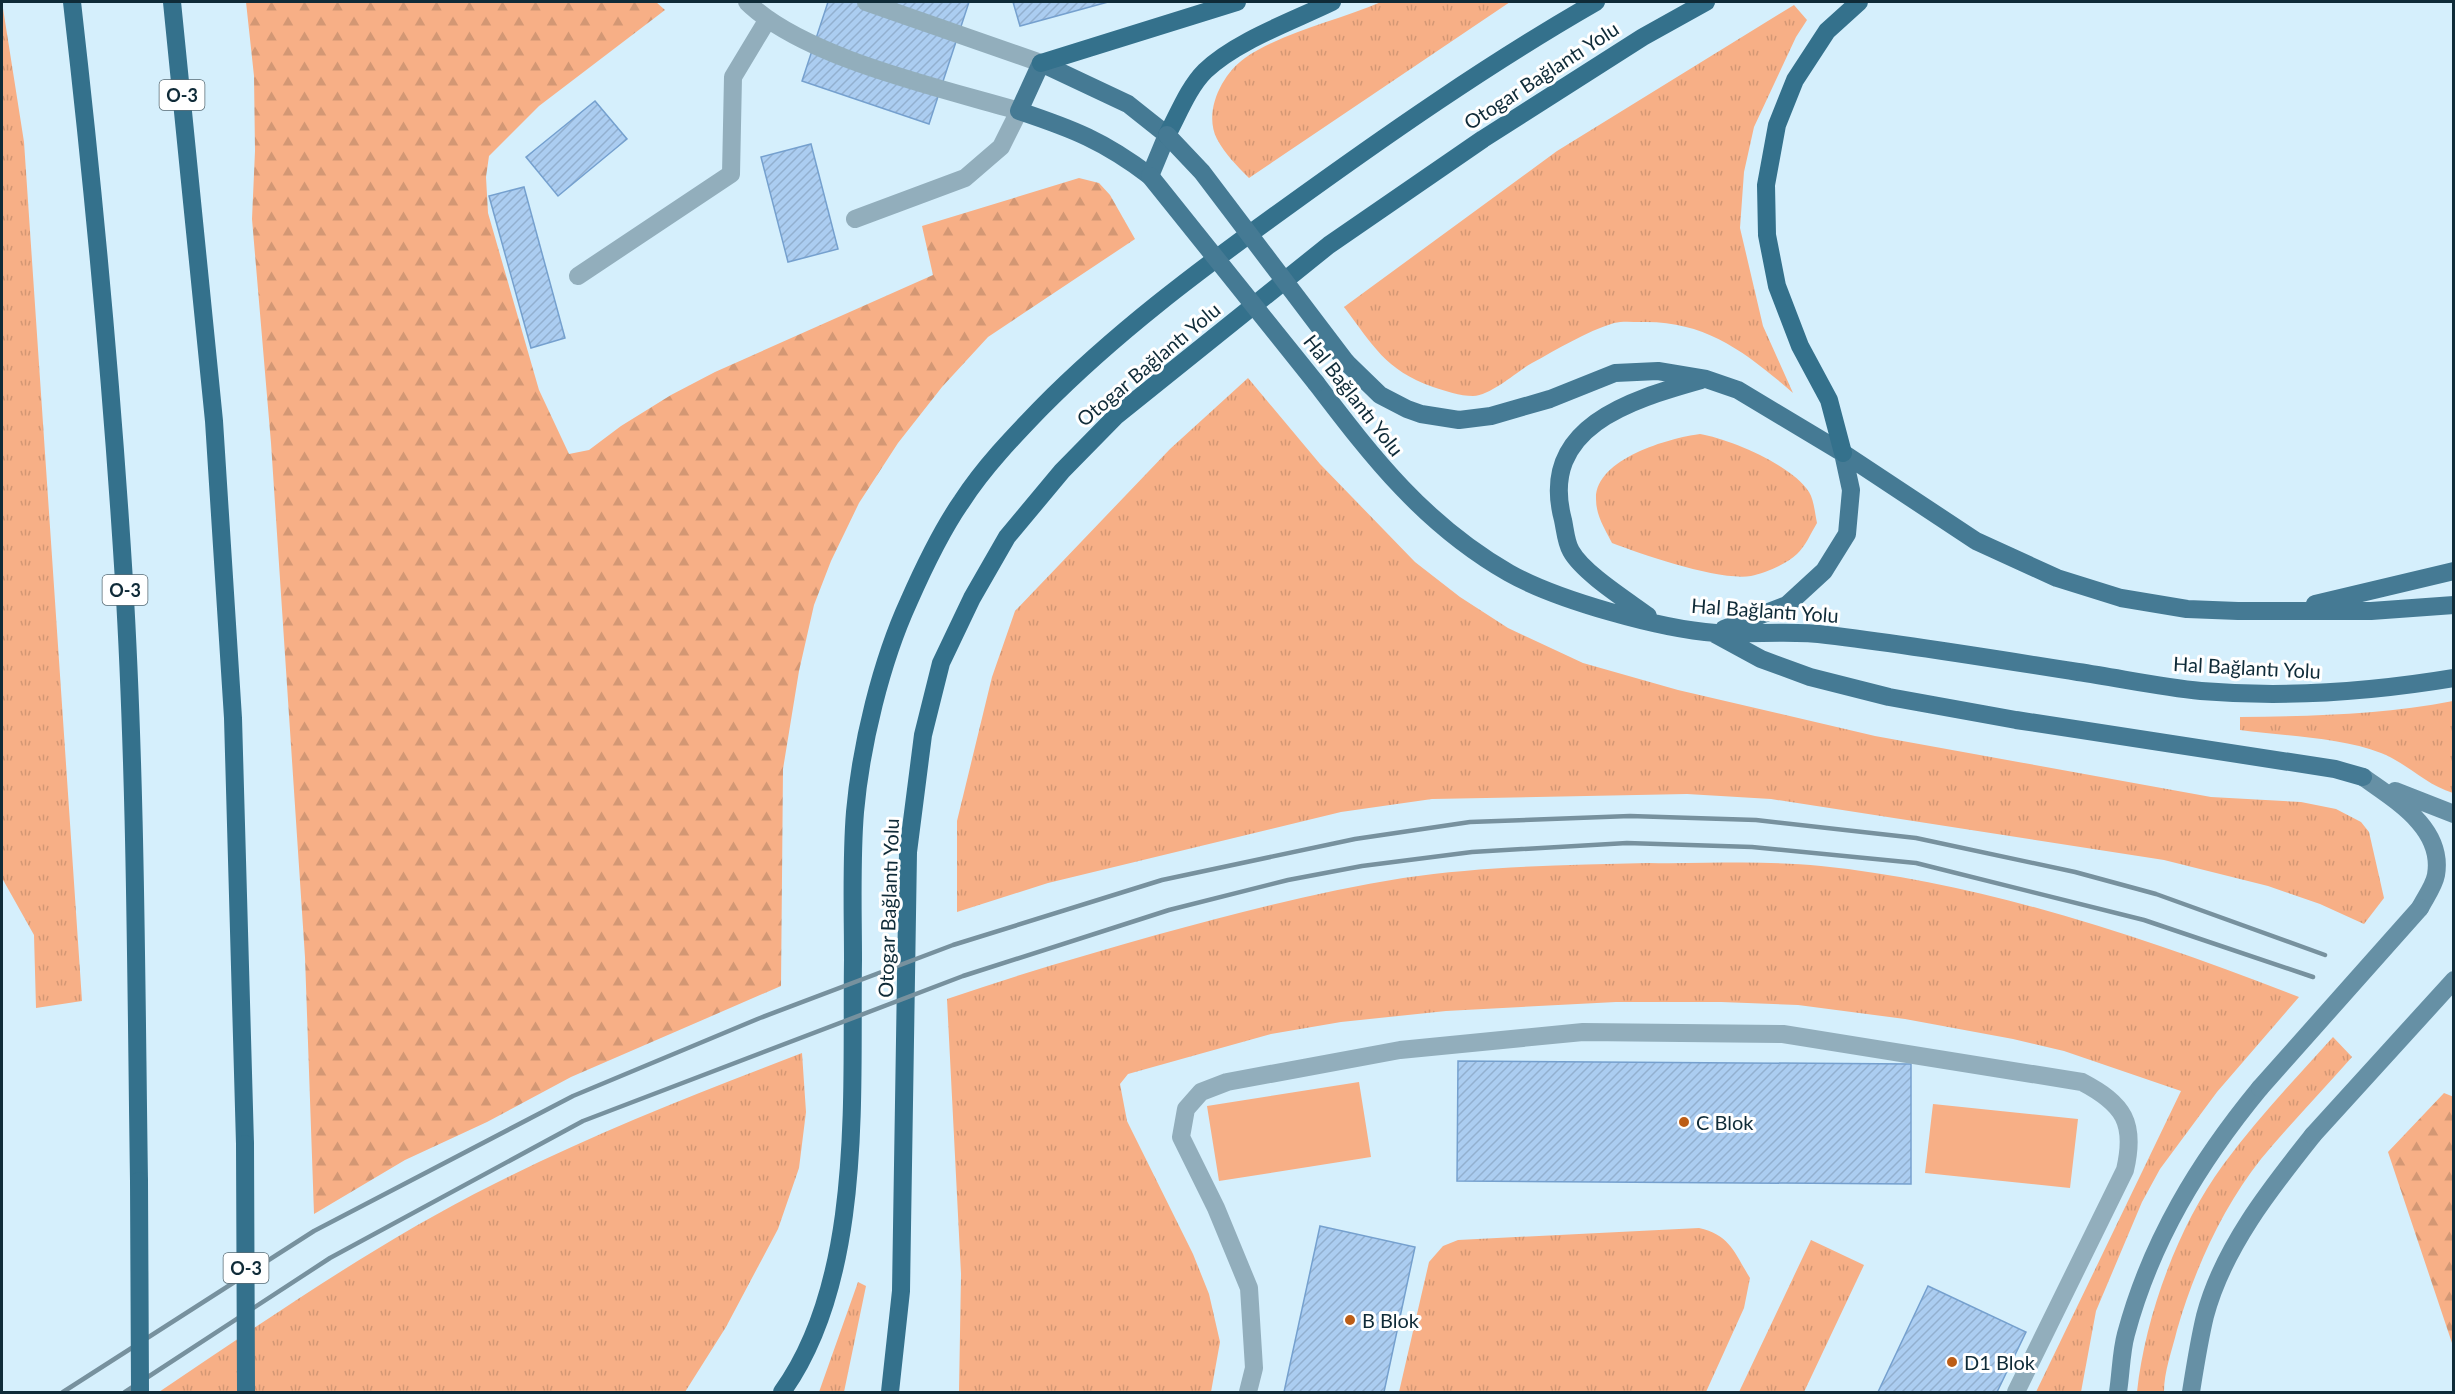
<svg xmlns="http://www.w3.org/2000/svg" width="2455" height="1394" font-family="Lato,sans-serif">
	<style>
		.grass { fill: url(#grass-tufts) }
		.forest { fill: url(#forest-firs) }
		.garden { fill: #f7af86 }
		.building { fill: url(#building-hatch); stroke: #75a0ce; stroke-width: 1.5 }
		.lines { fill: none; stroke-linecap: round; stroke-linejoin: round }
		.service { stroke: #92aebc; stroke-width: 18 }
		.secondary { stroke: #6690a5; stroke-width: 18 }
		.primary { stroke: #457a94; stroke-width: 18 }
		.trunk { stroke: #34718c; stroke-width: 18 }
		.rail { stroke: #77919e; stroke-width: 4.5 }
		.secondary-bridge { stroke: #6690a5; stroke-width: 18 }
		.primary-bridge { stroke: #457a94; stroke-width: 18 }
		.trunk-bridge { stroke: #34718c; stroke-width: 18 }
		.poi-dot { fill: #bc5d16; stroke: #fff; stroke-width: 2 }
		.labels { text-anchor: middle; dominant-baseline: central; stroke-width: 6; stroke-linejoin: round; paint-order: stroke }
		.shield { fill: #fff; stroke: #576b74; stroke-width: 1.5 }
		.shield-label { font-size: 18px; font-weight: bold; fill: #0f2b38 }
		.street-label { font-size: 20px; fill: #0f2b38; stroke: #fff }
		.poi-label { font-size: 20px; fill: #0f2b38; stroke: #fff; text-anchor: start }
	</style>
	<defs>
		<pattern id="grass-tufts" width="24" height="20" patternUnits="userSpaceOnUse" patternTransform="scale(1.5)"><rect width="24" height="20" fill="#f7af86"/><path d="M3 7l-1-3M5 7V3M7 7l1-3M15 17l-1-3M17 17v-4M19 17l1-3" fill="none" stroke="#d39774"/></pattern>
		<pattern id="forest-firs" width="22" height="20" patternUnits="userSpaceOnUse" patternTransform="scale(1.5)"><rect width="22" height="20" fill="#f7af86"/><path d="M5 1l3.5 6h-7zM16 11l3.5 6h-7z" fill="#d39774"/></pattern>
		<pattern id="building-hatch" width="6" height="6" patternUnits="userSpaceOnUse" patternTransform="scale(1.5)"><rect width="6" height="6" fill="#abcdf1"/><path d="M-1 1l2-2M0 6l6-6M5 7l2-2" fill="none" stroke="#92b0cf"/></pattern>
	</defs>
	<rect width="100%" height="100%" fill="#d5effc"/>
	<!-- grass -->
	<path class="grass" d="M 2,2 L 24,142 L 82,1001 L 36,1008 L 34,935 L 2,878 Z
		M 1381,2 L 1510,2 L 1249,178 C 1237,166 1225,154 1217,139 C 1203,112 1222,74 1245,58 C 1281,33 1339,20 1381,2 Z
		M 1794,5 L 1807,20 L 1796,37 L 1754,127 L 1744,172 L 1740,228 L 1763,326 L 1793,393 C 1747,353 1705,320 1641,322 C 1632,322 1622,321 1614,323 C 1585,332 1558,349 1532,363 C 1516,372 1492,395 1473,396 C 1460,396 1445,391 1433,387 C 1385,370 1373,345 1344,307 L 1557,151 Z
		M 1248,378 L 1320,464 L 1415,562 L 1460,597 L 1508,628 L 1583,663 L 1678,690 L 1875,736 L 2211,797 L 2301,802 L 2336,809 L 2361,822 L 2369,832 L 2384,898 L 2364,924 L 2320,904 L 2268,886 L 2164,860 L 1771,799 L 1687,794 L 1432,799 L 1341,812 L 1048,883 L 957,912 L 957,821 L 992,677 L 1015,611 L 1170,449 Z
		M 1700,434 C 1730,439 1792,465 1809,492 C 1814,500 1815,514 1817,523 C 1811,533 1805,547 1797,554 C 1787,564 1765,573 1751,576 C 1719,581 1644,555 1612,543 C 1605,529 1596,516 1596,499 C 1595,459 1669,438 1700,434 Z
		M 2453,701 L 2453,793 C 2426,785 2407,763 2381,753 C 2340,737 2284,736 2240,730 L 2240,717 C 2312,716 2383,715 2453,701 Z
		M 1648,863 C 1705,864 1765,860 1821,866 C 1986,883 2146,938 2299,997 L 2217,1092 L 2160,1169 L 2142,1202 L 2096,1311 L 2081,1392 L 2036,1392 L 2181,1091 L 2064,1051 L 2013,1039 L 1905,1019 L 1798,1005 L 1721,1002 L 1616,1002 L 1446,1011 L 1341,1022 L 1271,1034 L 1128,1074 L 1120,1084 L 1127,1121 L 1193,1254 L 1209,1294 L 1220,1342 L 1211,1392 L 959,1392 L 961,1274 L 947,999 C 1016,975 1086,955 1156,935 C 1237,913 1320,891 1403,878 C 1484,866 1567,865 1648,863 Z
		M 2333,1037 L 2352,1057 C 2322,1091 2290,1124 2261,1159 C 2222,1208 2194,1271 2177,1330 C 2172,1351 2164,1371 2164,1392 L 2137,1392 C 2145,1317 2178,1226 2223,1165 C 2257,1119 2295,1079 2333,1037 Z
		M 802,1053 L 806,1112 L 799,1168 L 778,1229 L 726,1327 L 685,1392 L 159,1392 C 268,1319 376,1243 494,1184 C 594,1133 698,1093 802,1053 Z
		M 1699,1228 C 1730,1235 1734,1252 1750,1278 L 1744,1308 L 1706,1392 L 1399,1392 L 1429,1262 L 1443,1246 L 1458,1240 Z
		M 1811,1240 L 1864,1265 L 1804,1392 L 1739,1392 Z
		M 858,1282 L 866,1286 L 844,1392 L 819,1392 Z"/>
	<!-- forest -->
	<path class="forest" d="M 246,2 L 656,2 L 665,10 L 539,106 L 489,156 L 486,177 L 488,213 L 539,390 L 569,454 L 589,450 L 621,426 L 671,395 L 715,372 L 933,275 L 922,226 L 1079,178 L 1099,183 L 1110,195 L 1135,239 L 988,337 L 942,387 L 898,443 L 859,503 L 831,561 L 814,605 L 799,671 L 783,769 L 781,986 L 571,1077 L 487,1122 L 405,1160 L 314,1214 L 305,957 L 271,443 L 252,219 L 255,151 L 254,76 Z
		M 2444,1093 L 2454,1097 L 2453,1346 L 2388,1152 Z"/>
	<!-- garden -->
	<path class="garden" d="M 1359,1082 L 1371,1157 L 1219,1181 L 1207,1106 Z
		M 1933,1104 L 2078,1119 L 2070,1188 L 1925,1173 Z"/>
	<!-- building -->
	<path class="building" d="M 828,2 L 969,2 L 929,124 L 802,81 Z
		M 1013,2 L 1108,2 L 1020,26 Z
		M 595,101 L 627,139 L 558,196 L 526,157 Z
		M 811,144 L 838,249 L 788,262 L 761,157 Z
		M 524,187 L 565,338 L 531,348 L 489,196 Z
		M 1458,1061 L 1911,1064 L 1911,1184 L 1457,1181 Z
		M 1320,1226 L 1415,1247 L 1384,1392 L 1284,1392 Z
		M 1928,1286 L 2026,1332 L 1997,1392 L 1878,1392 Z"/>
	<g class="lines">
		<!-- service -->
		<path class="service" d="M 747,2 C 804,58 941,88 1019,111 L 1001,147 L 965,178 L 855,219
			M 866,2 L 1041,63
			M 578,276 L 731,174 L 733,77 L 768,19
			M 1248,1392 L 1254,1368 L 1249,1288 L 1216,1208 L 1181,1137 L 1186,1109 L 1201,1092 L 1227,1082 L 1400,1050 L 1583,1032 L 1783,1034 L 2082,1082 C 2124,1104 2136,1123 2125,1170 L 2016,1392"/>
		<!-- secondary -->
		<path class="secondary" d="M 2363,777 C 2395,800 2444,828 2436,875 C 2434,886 2425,898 2420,908
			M 2395,791 L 2454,814
			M 2118,1392 C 2121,1373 2121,1352 2126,1334 C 2151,1241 2199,1162 2260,1088
			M 2191,1392 C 2195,1367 2199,1341 2205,1316 C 2223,1248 2270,1189 2313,1135"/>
		<!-- primary -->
		<path class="primary" d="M 1041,63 L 1128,104 L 1167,135 L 1150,176 C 1104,141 1073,129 1019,111 Z
			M 1346,362 L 1380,395 L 1407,409 L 1421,414 L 1459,420 L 1491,416 L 1550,399 L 1615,373 L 1658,371 L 1706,379 L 1738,390 L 1843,453 L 1976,541 L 2057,578 L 2121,598 L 2187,609 L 2238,611 L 2371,611 L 2454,605
			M 1316,383 C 1373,458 1425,525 1509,573 C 1557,600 1660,629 1716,633 C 1753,635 1791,630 1827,635 C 1911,645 1995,659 2078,672 C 2119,678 2160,687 2201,691 C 2286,698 2370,692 2454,678
			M 2315,604 L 2454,571
			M 1648,616 C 1628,601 1583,573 1571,551 C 1566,543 1565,529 1563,520 C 1538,427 1630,400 1701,380
			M 1724,629 L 1787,605 L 1824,571 L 1847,534 L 1851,490 L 1843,453
			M 1715,634 L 1761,659 L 1810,677 L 1889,697 L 2016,720 L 2335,769 L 2363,777"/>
		<!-- trunk -->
		<path class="trunk" d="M 72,2 C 94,194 112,388 124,581 C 136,781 136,981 139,1181
			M 172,2 L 214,421 L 233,718 L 245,1144
			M 1041,63 L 1237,2
			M 1167,135 C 1178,115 1188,88 1205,71 C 1236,41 1293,21 1332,2
			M 1843,453 L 1829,400 L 1800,346 L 1777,286 L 1767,235 L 1766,185 L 1777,125 L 1795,80 L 1827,31 L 1859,2
			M 782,1392 C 864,1278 851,1095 853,960 C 853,911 851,861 855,812 C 861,745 881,662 909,601 C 924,567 941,531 962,501 C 984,467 1013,437 1041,408 C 1115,333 1198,271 1284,209 C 1385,136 1488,64 1596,2
			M 890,1392 L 901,1291 L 908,852 L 923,735 L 941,663 L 972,598 L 1007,537 L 1062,471 L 1116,416 L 1329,245 L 1483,139 L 1643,37 L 1706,2"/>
		<!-- rail -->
		<path class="rail" d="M 63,1392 L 314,1231 L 573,1096 L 760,1018 L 953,945 L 1162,880 L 1355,839 L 1470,822 L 1630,816 L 1756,820 L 1916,838 L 2075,872 L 2156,894 L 2325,955
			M 125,1392 L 330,1258 L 583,1121 L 963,976 L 1169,910 L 1288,880 L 1362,866 L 1472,852 L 1627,843 L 1752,847 L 1916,863 L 2144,920 L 2313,977"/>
		<!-- secondary-bridge -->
		<path class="secondary-bridge" d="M 2260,1088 L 2420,908
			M 2313,1135 L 2454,980"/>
		<!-- primary-bridge -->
		<path class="primary-bridge" d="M 1167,135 L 1202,172 L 1346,362
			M 1150,176 L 1316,383"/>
		<!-- trunk-bridge -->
		<path class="trunk-bridge" d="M 245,1144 L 246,1392
			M 139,1181 L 140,1392"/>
	</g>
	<!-- markers -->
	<g class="poi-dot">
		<circle cx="1684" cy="1122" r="6"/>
		<circle cx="1350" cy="1320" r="6"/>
		<circle cx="1952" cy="1362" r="6"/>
	</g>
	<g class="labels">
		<!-- shield labels -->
		<g class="shield">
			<rect x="159.5" y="80" width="45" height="30" rx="4.5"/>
			<rect x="102.5" y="575" width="45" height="30" rx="4.5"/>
			<rect x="223.5" y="1253" width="45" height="30" rx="4.5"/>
		</g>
		<g class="shield-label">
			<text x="182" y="95">O-3</text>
			<text x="125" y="590">O-3</text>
			<text x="246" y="1268">O-3</text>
		</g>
		<!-- street labels -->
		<g class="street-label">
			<text transform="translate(1541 75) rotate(-33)">Otogar Bağlantı Yolu</text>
			<text transform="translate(1148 364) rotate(-40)">Otogar Bağlantı Yolu</text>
			<text transform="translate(1354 395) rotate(52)">Hal Bağlantı Yolu</text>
			<text transform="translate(1765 610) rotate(4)">Hal Bağlantı Yolu</text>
			<text transform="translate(2247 667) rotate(3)">Hal Bağlantı Yolu</text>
			<text transform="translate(888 908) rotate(-88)">Otogar Bağlantı Yolu</text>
		</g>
		<!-- poi labels -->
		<g class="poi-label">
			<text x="1696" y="1122">C Blok</text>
			<text x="1362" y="1320">B Blok</text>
			<text x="1964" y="1362">D1 Blok</text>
		</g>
	</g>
	<!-- border -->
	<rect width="2455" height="1394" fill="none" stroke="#0f2b38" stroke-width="6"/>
</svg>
